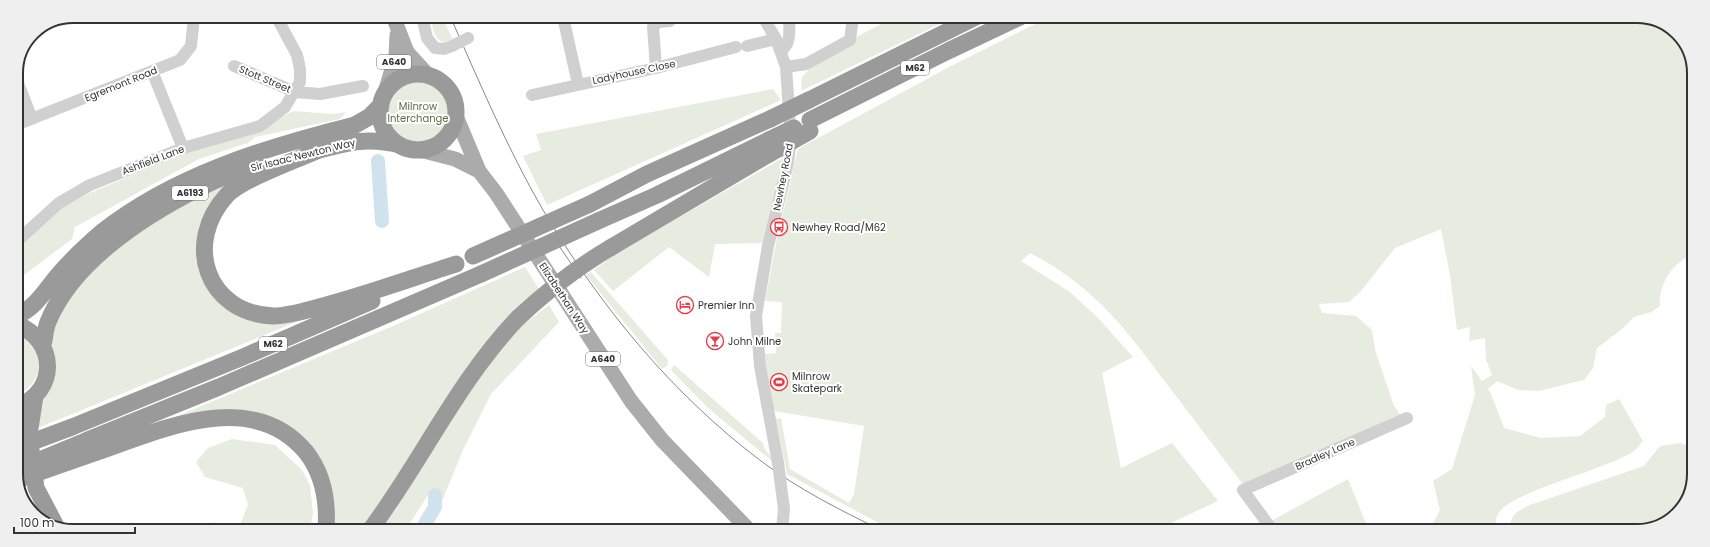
<svg xmlns="http://www.w3.org/2000/svg" width="1710" height="547" font-family="Poppins,sans-serif">
	<style>
		.green { fill: #e6ecdf }
		.lines { fill: none; stroke-linecap: round; stroke-linejoin: round }
		.river { stroke: #cfe2ee; stroke-width: 14 }
		.minor { stroke: #d0d0d0; stroke-width: 12 }
		.major { stroke: #ababab; stroke-width: 15 }
		.highway { stroke: #9a9a9a; stroke-width: 17 }
		.tram { stroke: #888; stroke-width: 1 }
		.minor-bridge { stroke: #d0d0d0; stroke-width: 12 }
		.highway-bridge { stroke: #9a9a9a; stroke-width: 17 }
		.labels { text-anchor: middle; dominant-baseline: central; stroke-width: 4; stroke-linejoin: round; paint-order: stroke }
		.shield { fill: #fff; stroke: #707070; stroke-width: 1 }
		.shield-label { font-size: 9px; font-weight: bold; fill: #333 }
		.street-label { font-size: 10px; fill: #333; stroke: #fff }
		.park-label { font-size: 10px; fill: #56703f; stroke: #fff }
		.poi-label { font-size: 10px; fill: #333; stroke: #fff; text-anchor: start }
		.rim { fill: none; stroke: #333; stroke-width: 2 }
	</style>
	<rect width="100%" height="100%" fill="#fff"/>
	<!-- green -->
	<path class="green" d="M 430,16 L 441,16 L 453,39 L 444,42 C 433,40 433,26 430,16 Z
		M 895,17 L 954,17 L 801,91 L 802,77 L 811,67 L 858,36 Z
		M 1049,17 L 1652,18 L 1682,38 L 1694,69 L 1693,255 C 1673,261 1658,285 1660,306 L 1651,312 L 1634,317 L 1622,329 L 1597,348 L 1593,368 L 1584,380 L 1538,391 L 1518,390 L 1497,381 L 1488,389 L 1491,394 L 1504,428 L 1541,438 L 1580,436 L 1605,417 L 1606,405 L 1619,399 L 1643,441 C 1641,443 1638,448 1635,450 C 1610,470 1506,491 1497,516 C 1495,521 1497,526 1499,531 L 1429,531 L 1440,510 L 1433,481 L 1452,469 L 1475,395 L 1471,366 L 1482,381 L 1492,375 L 1486,360 L 1485,338 L 1469,341 L 1470,327 L 1457,330 L 1450,275 L 1441,229 L 1395,248 L 1361,291 L 1349,302 L 1319,304 L 1322,313 L 1356,316 L 1372,330 L 1375,350 L 1394,406 L 1401,416 L 1245,487 C 1220,454 1195,421 1170,388 C 1126,330 1096,287 1030,253 L 1021,261 L 1070,292 L 1099,319 L 1133,357 L 1102,373 L 1121,468 L 1172,443 L 1218,501 L 1156,530 L 892,530 L 787,474 L 776,419 L 781,418 L 790,469 L 849,503 L 854,494 L 864,426 L 774,411 L 767,373 L 765,354 L 776,353 L 775,333 L 781,333 L 782,302 L 765,301 L 776,243 L 798,149 L 951,66 Z
		M388 112a31 31 0 1 1 62 0a31 31 0 1 1-62 0Z
		M 773,89 L 781,100 L 547,205 L 523,156 L 541,150 L 536,134 Z
		M 294,111 L 332,114 L 346,112 L 340,119 L 255,137 L 248,143 L 199,159 L 75,227 L 72,239 L 16,281 L 16,249 L 65,206 L 90,193 L 185,153 L 276,119 Z
		M 785,157 L 764,243 L 715,244 L 709,277 L 669,247 L 613,291 L 594,270 L 615,254 Z
		M 226,185 L 199,245 L 238,311 L 335,306 L 38,428 L 40,419 L 36,418 L 52,350 L 52,328 L 62,305 L 108,255 L 158,219 L 214,189 Z
		M 525,267 L 541,292 L 364,529 L 329,529 L 324,476 L 251,416 L 103,447 L 393,326 Z
		M 591,272 L 668,360 L 667,366 L 662,369 L 586,275 Z
		M 549,305 L 559,322 L 491,394 L 463,450 L 440,506 L 439,495 L 430,492 L 406,529 L 381,529 L 394,512 L 463,402 L 499,352 L 525,323 Z
		M 16,333 C 46,351 47,379 16,397 Z
		M 674,365 L 763,443 C 764,451 771,454 773,462 L 708,408 L 671,370 Z
		M 232,439 L 275,445 L 302,470 L 310,485 L 313,514 L 310,529 L 238,529 L 248,505 L 243,488 L 205,477 L 196,462 L 208,448 Z
		M 1681,443 L 1692,447 L 1692,489 L 1672,518 L 1637,531 L 1613,531 L 1592,525 L 1574,523 L 1533,531 L 1513,531 L 1510,529 C 1510,514 1518,511 1530,505 L 1644,466 L 1660,446 Z
		M 1348,479 L 1369,531 L 1275,531 L 1269,522 Z
		M 213,522 L 232,529 L 204,529 Z"/>
	<g class="lines">
		<!-- river -->
		<path class="river" d="M 378,161 L 382,221
			M 422,529 L 435,507 L 435,495"/>
		<!-- minor -->
		<path class="minor" d="M 422,16 L 427,38 L 435,48 L 444,49 L 452,46
			M 563,17 L 578,84
			M 763,17 L 776,39 L 786,67 L 791,140 L 788,163 L 768,246 L 756,316 L 760,366 L 778,463
			M 747,46 L 776,39
			M 781,51 C 792,43 789,29 789,17
			M 234,66 L 295,92 L 320,94 L 363,86
			M 786,67 L 806,64 L 850,40 L 853,17
			M 656,68 L 653,26 L 659,22 L 670,21
			M 152,71 L 183,148
			M 16,78 L 32,119
			M 532,95 L 656,68 L 736,47
			M 16,125 L 180,60 L 191,46 L 194,16
			M 16,242 L 59,203 L 90,185 L 183,148 L 260,126 L 285,107 L 300,82 L 300,69 L 297,55 L 276,16
			M 781,486 L 784,509 L 782,530
			M 1273,531 L 1243,490 L 1407,418"/>
		<!-- major -->
		<path class="major" d="M 393,16 L 407,52 L 428,75
			M 384,96 L 396,56 L 397,35
			M 456,116 L 479,171 L 496,193 L 631,401 L 662,440 L 749,530
			M 420,150 L 455,159 L 479,171"/>
		<!-- highway -->
		<path class="highway" d="M380 112a38 38 0 1 1 76 0a38 38 0 1 1-76 0Z
			M 809,100 L 976,17
			M 810,120 L 948,51 L 1020,17
			M 319,150 C 296,160 243,179 227,195 C 183,243 206,313 273,316 C 290,316 307,310 323,306 C 368,294 412,278 456,264
			M 308,153 C 344,144 363,136 400,145
			M 590,204 L 647,174 L 770,119
			M 598,221 L 657,195 L 769,140
			M 610,248 L 769,154
			M 16,316 C 36,308 45,290 59,274 C 72,259 87,245 102,232 C 174,175 267,147 355,125 L 369,117 L 381,105
			M 16,324 C 57,340 59,392 16,407
			M 43,345 C 45,338 45,329 48,322 C 74,258 154,209 214,181 C 228,175 245,170 260,165
			M 35,396 L 29,435 L 36,488 L 57,528
			M 72,427 L 243,357 L 372,301
			M 16,428 L 19,434 L 22,454
			M 88,440 L 219,387 L 481,274
			M 97,452 C 161,430 252,387 306,452 C 324,475 328,501 326,529
			M 371,529 C 422,460 458,381 518,318"/>
		<!-- tram -->
		<path class="tram" d="M 450,16 C 479,81 507,148 543,210 C 600,306 671,393 761,461 C 798,489 840,510 881,530
			M 555,240 L 581,278"/>
		<!-- minor-bridge -->
		<path class="minor-bridge" d="M 452,46 L 468,38
			M 778,463 L 781,486"/>
		<!-- highway-bridge -->
		<path class="highway-bridge" d="M 770,119 L 809,100
			M 769,140 L 794,128
			M 769,154 L 810,131
			M 473,256 L 590,204
			M 481,274 L 598,221
			M 518,318 C 547,291 576,268 610,248
			M 16,448 L 72,427
			M 20,468 L 88,440
			M 17,480 L 97,452"/>
	</g>
	<!-- icons -->
	<defs>
		<g id="bus-ring" transform="scale(0.9)"><circle r="9.5" fill="#fff" stroke="#e63946" stroke-width="1.5"/><path d="M-5-6H5V4H4V6H2V4H-2V6H-4V4H-5ZM-3.5-4V0h7V-4ZM-3.5 1.2v1.5H-2V1.2ZM2 1.2v1.5H3.5V1.2Z" fill="#e63946"/></g>
		<g id="hotel-ring" transform="scale(0.9)"><circle r="9.5" fill="#fff" stroke="#e63946" stroke-width="1.5"/><path d="M-6-4.5h1.5V1H6V5H4.5V3h-9V5H-6ZM-4 0a1.8 1.8 0 1 1 3.6 0ZM.5 0V-2.5h3Q6-2.5 6 0Z" fill="#e63946"/></g>
		<g id="bar-ring" transform="scale(0.9)"><circle r="9.5" fill="#fff" stroke="#e63946" stroke-width="1.5"/><path d="M-6-5H6L.8 .8V4.5H3.5V6h-7V4.5H-.8V.8Z" fill="#e63946"/></g>
		<g id="stadium-ring" transform="scale(0.9)"><circle r="9.5" fill="#fff" stroke="#e63946" stroke-width="1.5"/><path d="M0-5a6.5 5 0 1 0 0 10a6.5 5 0 1 0 0-10ZM-3.5-1.8h7v3.6h-7Z" fill="#e63946"/></g>
	</defs>
	<g fill-rule="evenodd">
		<use href="#bus-ring" x="779" y="227"/>
		<use href="#hotel-ring" x="685" y="305"/>
		<use href="#bar-ring" x="715" y="341"/>
		<use href="#stadium-ring" x="779" y="382"/>
	</g>
	<g class="labels">
		<!-- shield labels -->
		<g class="shield">
			<rect x="377" y="55" width="34" height="14" rx="3"/>
			<rect x="901" y="61" width="28" height="14" rx="3"/>
			<rect x="172" y="186" width="36" height="14" rx="3"/>
			<rect x="259" y="337" width="28" height="14" rx="3"/>
			<rect x="586" y="352" width="34" height="14" rx="3"/>
		</g>
		<g class="shield-label">
			<text x="394" y="62">A640</text>
			<text x="915" y="68">M62</text>
			<text x="190" y="193">A6193</text>
			<text x="273" y="344">M62</text>
			<text x="603" y="359">A640</text>
		</g>
		<!-- street labels -->
		<g class="street-label">
			<text transform="translate(634 72) rotate(-12)">Ladyhouse Close</text>
			<text transform="translate(265 79) rotate(23)">Stott Street</text>
			<text transform="translate(121 84) rotate(-22)">Egremont Road</text>
			<text transform="translate(303 155) rotate(-14)">Sir Isaac Newton Way</text>
			<text transform="translate(153 160) rotate(-21)">Ashfield Lane</text>
			<text transform="translate(783 177) rotate(-79)">Newhey Road</text>
			<text transform="translate(564 298) rotate(57)">Elizabethan Way</text>
			<text transform="translate(1325 454) rotate(-24)">Bradley Lane</text>
		</g>
		<!-- park labels -->
		<g class="park-label">
			<text x="418" y="106">Milnrow<tspan x="418" dy="12">Interchange</tspan></text>
		</g>
		<!-- poi labels -->
		<g class="poi-label">
			<text x="792" y="227">Newhey Road/M62</text>
			<text x="698" y="305">Premier Inn</text>
			<text x="728" y="341">John Milne</text>
			<text x="792" y="376">Milnrow<tspan x="792" dy="12">Skatepark</tspan></text>
		</g>
	</g>
	<!-- crop -->
	<path d="M0 0H1710V547H0ZM73 23H1637A50 50 0 0 1 1687 73V474A50 50 0 0 1 1637 524H73A50 50 0 0 1 23 474V73A50 50 0 0 1 73 23Z" fill="#efefef" fill-rule="evenodd"/>
	<path class="rim" d="M73 23H1637A50 50 0 0 1 1687 73V474A50 50 0 0 1 1637 524H73A50 50 0 0 1 23 474V73A50 50 0 0 1 73 23Z"/>
	<!-- scale -->
	<path d="M14 527v6h121v-6" fill="none" stroke="#333333" stroke-width="2"/>
	<text x="20" y="527" font-size="12" fill="#333333" stroke="#ffffff" stroke-width="3" paint-order="stroke">100 m</text>
</svg>
